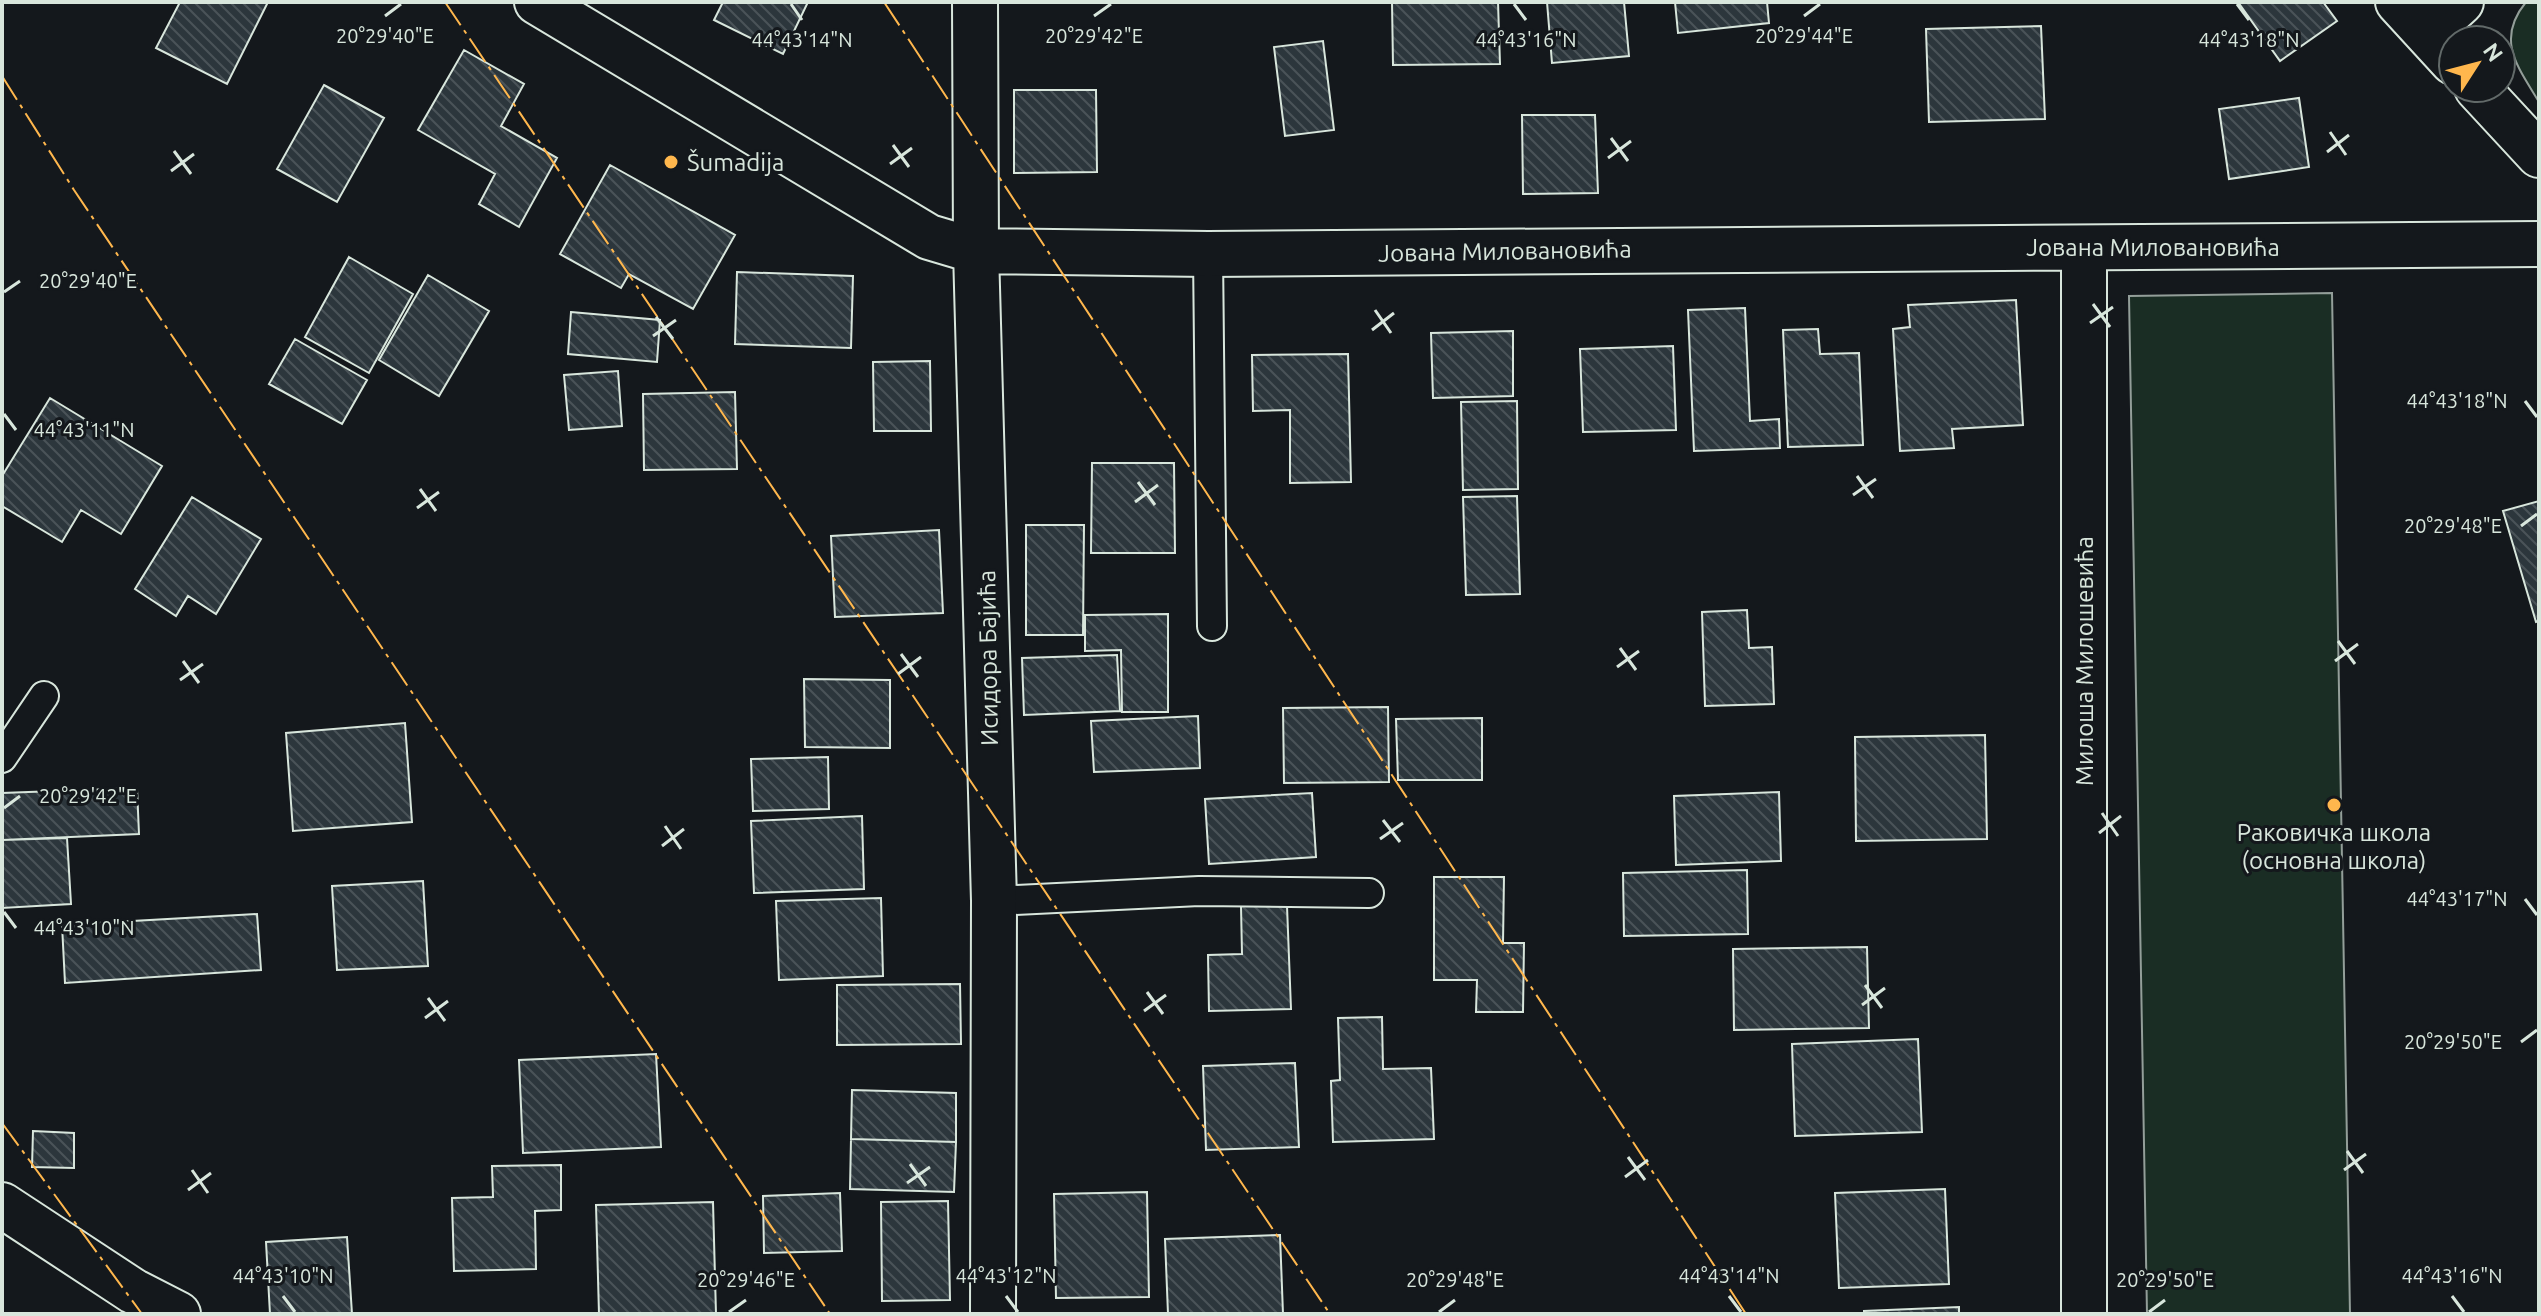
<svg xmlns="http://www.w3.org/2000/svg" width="2541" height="1316" font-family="Ubuntu,sans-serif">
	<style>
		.park { fill: #1a2d24; stroke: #939e99; stroke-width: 2 }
		.building { fill: url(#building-back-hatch); stroke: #d8e6dc; stroke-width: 2 }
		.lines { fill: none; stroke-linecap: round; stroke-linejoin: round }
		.service-casing { stroke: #d8e6dc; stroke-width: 32 }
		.minor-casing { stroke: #d8e6dc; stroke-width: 48 }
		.service { stroke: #14181c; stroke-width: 28 }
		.minor { stroke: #14181c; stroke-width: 44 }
		.power { stroke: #ffb74d; stroke-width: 2; stroke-dasharray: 28 6 4 6; stroke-linecap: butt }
		.ticks { fill: none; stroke: #d8e6dc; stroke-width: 3 }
		.poi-dot { fill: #ffb74d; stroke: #14181c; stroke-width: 3 }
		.labels { text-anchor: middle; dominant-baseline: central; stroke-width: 6; stroke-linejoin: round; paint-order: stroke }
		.poi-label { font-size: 24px; fill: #d8e6dc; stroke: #14181c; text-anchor: start }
		.street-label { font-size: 24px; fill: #d8e6dc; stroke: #14181c }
		.ticks-label { font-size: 20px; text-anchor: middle; fill: #d8e6dc; stroke: #14181c; stroke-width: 6; stroke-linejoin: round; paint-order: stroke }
	</style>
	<defs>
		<pattern id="building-back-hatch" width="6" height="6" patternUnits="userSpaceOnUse" patternTransform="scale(2)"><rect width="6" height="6" fill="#2c363c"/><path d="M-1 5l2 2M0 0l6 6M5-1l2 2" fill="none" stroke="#4a5358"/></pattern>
	</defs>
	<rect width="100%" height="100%" fill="#14181c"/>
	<!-- park -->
	<path class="park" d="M 2526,2 L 2539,2 L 2539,102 C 2518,67 2495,40 2526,2 Z
		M 2332,293 L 2350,1314 L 2147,1314 L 2129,296 Z"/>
	<!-- building -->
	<path class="building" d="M 180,2 L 268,2 L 227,84 L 156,48 Z
		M 723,2 L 808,2 L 783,54 L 714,20 Z
		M 1392,2 L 1498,2 L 1500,64 L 1393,65 Z
		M 1547,2 L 1624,2 L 1629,56 L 1552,63 Z
		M 1675,2 L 1767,2 L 1769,23 L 1678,33 Z
		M 2238,2 L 2323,2 L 2337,21 L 2280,61 Z
		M 2041,26 L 2045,119 L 1929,122 L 1926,29 Z
		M 1323,41 L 1334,130 L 1285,136 L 1274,47 Z
		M 464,50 L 524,84 L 501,126 L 557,158 L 519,227 L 479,204 L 495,174 L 418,130 Z
		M 324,85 L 384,118 L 337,202 L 277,169 Z
		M 1014,90 L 1096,90 L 1097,172 L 1014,173 Z
		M 2299,98 L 2309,167 L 2229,179 L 2219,109 Z
		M 1522,115 L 1595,115 L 1598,193 L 1523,194 Z
		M 610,165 L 735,235 L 693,309 L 629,274 L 621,288 L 560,254 Z
		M 349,257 L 413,294 L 369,373 L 305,337 Z
		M 737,272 L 853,276 L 851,348 L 735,344 Z
		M 428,275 L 489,311 L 439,396 L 379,360 Z
		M 2016,300 L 2023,425 L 1952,429 L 1954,448 L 1900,451 L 1893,329 L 1910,327 L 1908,305 Z
		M 1745,308 L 1750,421 L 1779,419 L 1780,448 L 1694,451 L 1688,310 Z
		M 571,312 L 660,320 L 657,362 L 568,354 Z
		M 1818,329 L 1820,354 L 1859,353 L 1863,445 L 1788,447 L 1783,330 Z
		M 1513,331 L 1513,396 L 1433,398 L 1431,333 Z
		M 295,339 L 367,380 L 342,424 L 269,384 Z
		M 1673,346 L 1676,430 L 1583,432 L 1580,349 Z
		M 1348,354 L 1351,482 L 1290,483 L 1290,410 L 1253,411 L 1252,355 Z
		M 930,361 L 931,431 L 874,431 L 873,362 Z
		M 618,371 L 622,426 L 569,430 L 564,375 Z
		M 735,392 L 737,469 L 644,470 L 643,394 Z
		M 50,398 L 162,466 L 121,534 L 81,510 L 62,542 L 2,506 L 2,476 Z
		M 1517,401 L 1518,489 L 1463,490 L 1461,402 Z
		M 1092,463 L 1174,463 L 1175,553 L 1091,553 Z
		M 1517,496 L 1520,594 L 1466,595 L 1463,497 Z
		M 192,497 L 261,539 L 216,614 L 188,596 L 176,616 L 135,589 Z
		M 2539,501 L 2539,621 L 2536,622 L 2503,511 Z
		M 1026,525 L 1084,525 L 1083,635 L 1026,635 Z
		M 939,530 L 943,613 L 835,617 L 831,536 Z
		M 1747,610 L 1749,648 L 1772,647 L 1774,704 L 1705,706 L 1702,612 Z
		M 1168,614 L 1168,712 L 1122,712 L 1121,650 L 1085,651 L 1085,615 Z
		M 1117,655 L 1120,711 L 1024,715 L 1022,658 Z
		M 804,679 L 890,680 L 890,748 L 805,747 Z
		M 1388,707 L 1389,782 L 1284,783 L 1283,708 Z
		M 1198,716 L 1200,768 L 1094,772 L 1091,721 Z
		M 1482,718 L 1482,780 L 1398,780 L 1396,719 Z
		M 405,723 L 412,822 L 293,831 L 286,733 Z
		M 1985,735 L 1987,839 L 1856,841 L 1855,737 Z
		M 828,757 L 829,809 L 753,811 L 751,759 Z
		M 137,788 L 139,834 L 2,840 L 2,793 Z
		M 1779,792 L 1781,861 L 1676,865 L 1674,796 Z
		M 1312,793 L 1316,857 L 1209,864 L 1205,799 Z
		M 862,816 L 864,889 L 754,893 L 751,821 Z
		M 67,838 L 71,904 L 2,908 L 2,840 Z
		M 1747,870 L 1748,934 L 1624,936 L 1623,873 Z
		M 1434,877 L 1504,877 L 1503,943 L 1524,943 L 1523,1012 L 1476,1012 L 1477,980 L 1434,980 Z
		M 423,881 L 428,966 L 337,970 L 332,886 Z
		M 881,898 L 883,976 L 779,980 L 776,901 Z
		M 1241,906 L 1287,906 L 1291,1009 L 1209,1011 L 1208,955 L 1242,954 Z
		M 257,914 L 261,970 L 65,983 L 62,925 Z
		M 1867,947 L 1869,1028 L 1734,1030 L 1733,949 Z
		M 960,984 L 961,1044 L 837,1045 L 837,985 Z
		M 1382,1017 L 1383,1069 L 1431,1068 L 1434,1139 L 1333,1142 L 1331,1081 L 1340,1080 L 1338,1018 Z
		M 1918,1039 L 1922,1132 L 1795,1136 L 1792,1044 Z
		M 656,1054 L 661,1147 L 523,1153 L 519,1060 Z
		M 1295,1063 L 1299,1147 L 1206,1150 L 1203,1066 Z
		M 852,1090 L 956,1093 L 956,1142 L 851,1139 Z
		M 33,1131 L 74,1133 L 74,1168 L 32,1167 Z
		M 851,1139 L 956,1142 L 954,1192 L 850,1189 Z
		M 561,1165 L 561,1210 L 535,1211 L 536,1269 L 454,1271 L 452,1198 L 493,1197 L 492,1166 Z
		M 1945,1189 L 1949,1284 L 1839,1288 L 1835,1193 Z
		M 1147,1192 L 1149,1297 L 1056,1298 L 1054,1194 Z
		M 840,1193 L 842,1251 L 764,1253 L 763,1196 Z
		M 948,1201 L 950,1300 L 882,1301 L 881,1202 Z
		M 713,1202 L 716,1314 L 599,1314 L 596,1205 Z
		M 1280,1235 L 1283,1314 L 1168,1314 L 1165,1239 Z
		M 347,1237 L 352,1314 L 270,1314 L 266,1242 Z
		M 1959,1307 L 1959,1314 L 1864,1314 L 1864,1311 Z"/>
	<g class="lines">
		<!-- service casing -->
		<g class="service-casing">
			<path id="service" d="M 1208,254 L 1212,626
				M 2,758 L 44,696
				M 994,901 L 1199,891 L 1369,893"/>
		</g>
		<!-- minor casing -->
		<g class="minor-casing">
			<path id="minor" d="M 537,2 L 929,237 L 976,251 L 1208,254 L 2539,244
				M 975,2 L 976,251 L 994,901 L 993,1314
				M 2398,2 L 2453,62
				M 2427,33 L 2461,2
				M 2477,88 L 2539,155
				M 2084,248 L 2084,1314
				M 2,1205 L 133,1291 L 178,1314"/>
		</g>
		<!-- service -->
		<use href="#service" class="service"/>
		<!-- minor -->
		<use href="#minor" class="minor"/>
		<!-- power -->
		<path class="power" d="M 445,2 L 1330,1314
			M 884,2 L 1746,1314
			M 2,76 L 74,190 L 830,1314
			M 2,1123 L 142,1314"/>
	</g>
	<!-- ticks -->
	<path class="ticks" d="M 791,4 L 802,20M 1514,4 L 1526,20M 2237,4 L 2249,20M 385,16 L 401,4M 1094,16 L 1111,4M 1804,16 L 1820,4M 2330,132 L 2346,155M 1611,138 L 1628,161M 893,145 L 909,167M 174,151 L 191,174M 2327,152 L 2349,135M 1608,158 L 1631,141M 890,164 L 912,148M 171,171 L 194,154M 4,292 L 20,281M 2093,304 L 2110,327M 1375,310 L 1391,333M 656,317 L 673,339M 2090,323 L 2113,307M 1372,330 L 1394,313M 653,336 L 676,320M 2525,401 L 2537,417M 4,414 L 16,430M 1857,476 L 1873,498M 1138,482 L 1155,505M 420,489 L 436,511M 1853,495 L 1876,479M 1135,502 L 1158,485M 417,508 L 439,492M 2521,526 L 2537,514M 2338,641 L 2355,664M 1620,648 L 1636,670M 901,654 L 918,677M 183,661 L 199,683M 2335,661 L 2358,644M 1617,667 L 1639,651M 898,674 L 921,657M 180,680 L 203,664M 4,808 L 20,796M 2102,813 L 2118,836M 1383,820 L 1400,842M 665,826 L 681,849M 2099,833 L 2121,816M 1380,839 L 1403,823M 662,846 L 684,829M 2525,899 L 2537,915M 4,912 L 16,928M 1865,985 L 1882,1008M 1147,992 L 1163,1014M 428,998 L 445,1021M 1862,1005 L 1885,988M 1144,1011 L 1166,995M 425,1018 L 448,1001M 2521,1042 L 2537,1030M 2347,1151 L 2363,1173M 1628,1157 L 1645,1180M 910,1164 L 926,1186M 192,1170 L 208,1193M 2344,1170 L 2366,1154M 1625,1177 L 1648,1160M 907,1183 L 930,1167M 188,1190 L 211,1173M 283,1296 L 295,1312M 1006,1296 L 1018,1312M 1729,1296 L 1741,1312M 2452,1296 L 2464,1312M 729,1312 L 746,1300M 1439,1312 L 1455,1300M 2149,1312 L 2165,1300"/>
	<!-- markers -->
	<g class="poi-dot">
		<circle cx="671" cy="162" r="8"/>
		<circle cx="2334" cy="805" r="8"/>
	</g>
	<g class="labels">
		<!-- poi labels -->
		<g class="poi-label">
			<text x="687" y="162">Šumadija</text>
			<text x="2334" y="832" text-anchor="middle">Раковичка школа<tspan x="2334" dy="28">(основна школа)</tspan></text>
		</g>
		<!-- street labels -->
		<g class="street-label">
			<text x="2153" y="247">Јована Миловановића</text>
			<text transform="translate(1505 251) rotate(-1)">Јована Миловановића</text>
			<text transform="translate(988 658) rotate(-91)">Исидора Бајића</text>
			<text transform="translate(2084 661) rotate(-90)">Милоша Милошевића</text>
		</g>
	</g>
	<g class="ticks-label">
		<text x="385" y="43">20°29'40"E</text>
		<text x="1804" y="43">20°29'44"E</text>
		<text x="1094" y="43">20°29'42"E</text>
		<text x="802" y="47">44°43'14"N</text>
		<text x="1526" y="47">44°43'16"N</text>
		<text x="2249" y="47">44°43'18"N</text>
		<text x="88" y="288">20°29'40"E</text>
		<text x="2457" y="408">44°43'18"N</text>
		<text x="84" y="437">44°43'11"N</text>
		<text x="2453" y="533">20°29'48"E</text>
		<text x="88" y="803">20°29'42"E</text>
		<text x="2457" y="906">44°43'17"N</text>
		<text x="84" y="935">44°43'10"N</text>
		<text x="2453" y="1049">20°29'50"E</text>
		<text x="283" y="1283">44°43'10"N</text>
		<text x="1006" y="1283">44°43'12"N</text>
		<text x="1729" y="1283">44°43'14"N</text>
		<text x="2452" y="1283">44°43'16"N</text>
		<text x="746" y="1287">20°29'46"E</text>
		<text x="1455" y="1287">20°29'48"E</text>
		<text x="2165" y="1287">20°29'50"E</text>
	</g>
	<!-- border -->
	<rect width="2541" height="1316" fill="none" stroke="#d8e6dc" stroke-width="8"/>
	<!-- north arrow -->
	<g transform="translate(2477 64) rotate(54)"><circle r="38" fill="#14181c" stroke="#626a69" stroke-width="2"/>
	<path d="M0-6L14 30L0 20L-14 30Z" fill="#ffb74d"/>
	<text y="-12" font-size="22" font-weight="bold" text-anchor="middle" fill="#d8e6dc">N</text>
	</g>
</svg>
